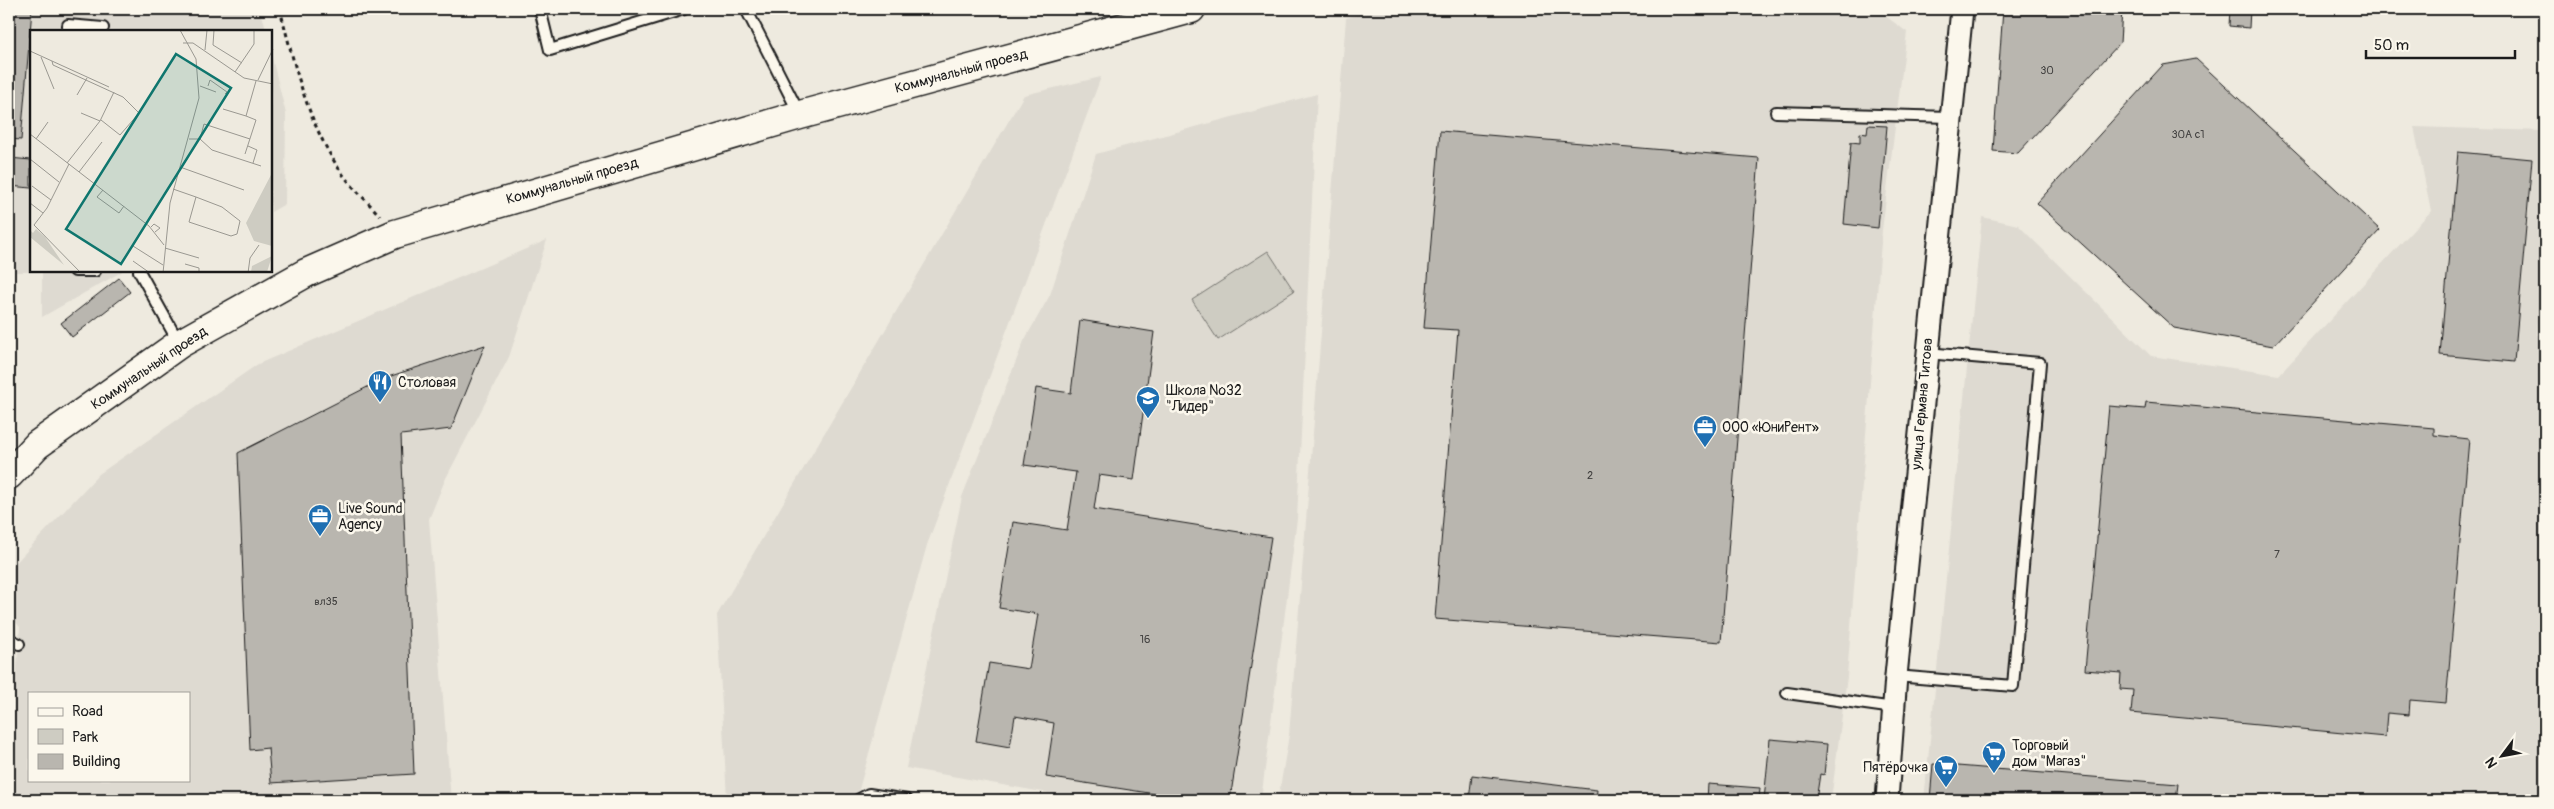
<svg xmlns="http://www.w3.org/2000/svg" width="2554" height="809" font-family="Pangolin,sans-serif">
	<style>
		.built { fill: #dedad1; fill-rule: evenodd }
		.green { fill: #ceccc2; stroke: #75746f }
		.building { fill: #b9b6af; stroke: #1c1c1c }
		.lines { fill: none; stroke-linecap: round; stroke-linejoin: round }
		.lane-casing { stroke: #1c1c1c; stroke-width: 14 }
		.street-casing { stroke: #1c1c1c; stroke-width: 25 }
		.secondary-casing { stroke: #1c1c1c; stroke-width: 31 }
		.path { stroke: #1c1c1c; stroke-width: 3; stroke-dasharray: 4 4; stroke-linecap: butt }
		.lane { stroke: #fbf7ec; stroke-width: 10 }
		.street { stroke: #fbf7ec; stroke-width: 21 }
		.secondary { stroke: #fbf7ec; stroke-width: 28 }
		.labels { text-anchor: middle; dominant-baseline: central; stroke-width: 5; stroke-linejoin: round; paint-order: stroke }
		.number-label { font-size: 11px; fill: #434241 }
		.street-label { font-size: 14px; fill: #1c1c1c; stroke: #fbf7ec }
		.poi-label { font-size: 14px; fill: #1c1c1c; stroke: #fbf7ec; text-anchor: start }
		.inset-road { fill: none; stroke: #9a9891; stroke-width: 1 }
		.view { fill: #0f766e; fill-opacity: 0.15; stroke: #0f766e; stroke-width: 2.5 }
		.inset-edge { fill: none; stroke: #1c1c1c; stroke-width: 2.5 }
	</style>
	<rect width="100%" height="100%" fill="#eeeadf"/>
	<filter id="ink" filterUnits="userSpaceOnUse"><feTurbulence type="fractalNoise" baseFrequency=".02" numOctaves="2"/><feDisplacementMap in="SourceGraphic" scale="10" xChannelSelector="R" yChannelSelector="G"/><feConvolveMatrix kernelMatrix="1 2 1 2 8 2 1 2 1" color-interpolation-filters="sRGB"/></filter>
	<g filter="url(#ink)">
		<!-- built -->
		<path class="built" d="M 9,9 L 256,9 L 264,21 L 266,31 L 31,31 L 31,271 L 123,271 L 42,317 L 42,272 L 15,272 L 15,205 L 9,205 Z
			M 1376,9 L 1876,9 L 1907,32 L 1882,230 L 1847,677 L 1831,800 L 1278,800 L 1289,735 L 1346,18 Z
			M 271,54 L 286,114 L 285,204 L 271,212 Z
			M 1101,77 L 927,545 L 856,800 L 727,800 L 717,615 L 1024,95 Z
			M 1317,94 L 1297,519 L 1261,800 L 1089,800 L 906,768 L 962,497 L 1024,341 L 1050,295 L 1096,154 Z
			M 2414,127 L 2545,131 L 2545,235 L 2537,335 L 2545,336 L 2545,800 L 1924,800 L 1982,217 L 2018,225 L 2151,356 L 2279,375 L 2431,211 Z
			M 547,240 L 509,357 L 445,480 L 429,519 L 451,800 L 9,800 L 9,768 L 20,627 L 9,614 L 9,570 L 99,474 L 258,364 ZM 29,693 L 189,693 L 189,780 L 29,780 Z"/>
		<!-- green -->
		<path class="green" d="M 1268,251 L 1294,291 L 1218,340 L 1192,300 Z"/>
		<!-- building -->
		<path class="building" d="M 9,9 L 32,9 L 21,140 L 9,139 Z
			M 2003,9 L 2122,9 L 2120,43 L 2018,153 L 1993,151 Z
			M 2230,9 L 2250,9 L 2249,28 L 2229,26 Z
			M 2196,59 L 2380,230 L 2273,346 L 2174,328 L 2037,203 L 2163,65 Z
			M 1868,125 L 1887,126 L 1878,228 L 1844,224 L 1851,142 L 1860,143 L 1860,133 L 1867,134 Z
			M 1440,131 L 1759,158 L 1721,642 L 1435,619 L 1458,330 L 1424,328 Z
			M 2458,152 L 2532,159 L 2514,362 L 2440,355 Z
			M 9,158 L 31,160 L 31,188 L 9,186 Z
			M 119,278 L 130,292 L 72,337 L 61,323 Z
			M 1080,320 L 1154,332 L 1134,480 L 1099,475 L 1094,509 L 1271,537 L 1230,800 L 1194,800 L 1046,777 L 1054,723 L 1015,716 L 1010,747 L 976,741 L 989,663 L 1029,669 L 1038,614 L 999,608 L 1013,522 L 1067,530 L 1076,472 L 1024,465 L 1036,388 L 1071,393 Z
			M 485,345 L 451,429 L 401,435 L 414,774 L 271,783 L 268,748 L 250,750 L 238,453 L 385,378 Z
			M 2146,402 L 2434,428 L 2434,435 L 2469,439 L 2446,703 L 2410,700 L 2409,715 L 2387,713 L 2385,737 L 2131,713 L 2133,690 L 2120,689 L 2121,673 L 2085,670 L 2109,406 L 2145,409 Z
			M 1770,739 L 1827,744 L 1824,775 L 1820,774 L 1816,800 L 1764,800 Z
			M 1933,764 L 2178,784 L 2176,800 L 1930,800 Z
			M 1472,775 L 1597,790 L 1596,800 L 1469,800 Z
			M 1708,784 L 1760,788 L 1759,800 L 1707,800 Z"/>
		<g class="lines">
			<!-- lane casing -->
			<g class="lane-casing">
				<path id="lane" d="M 540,9 L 550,50 L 684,9
					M 746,9 L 800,115
					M 68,31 L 68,25 L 103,28
					M 1776,112 L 1950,117
					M 75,271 L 95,271
					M 139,271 L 179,343
					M 9,639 L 19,644
					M 1896,676 L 2013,686 L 2040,363 L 1927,353
					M 1787,693 L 1894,708
					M 858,800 L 869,794 L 907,800"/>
			</g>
			<!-- street casing -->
			<g class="street-casing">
				<path id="street" d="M 1887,800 L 1896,676 L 1962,9"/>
			</g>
			<!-- secondary casing -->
			<g class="secondary-casing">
				<path id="secondary" d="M 9,475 L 37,445 L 179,344 L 306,273 L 395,234 L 800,115 L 1191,9"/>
			</g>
			<!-- path -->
			<path class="path" d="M 280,9 C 295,67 308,126 344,176 C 355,190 369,203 380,216"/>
			<!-- lane -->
			<use href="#lane" class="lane"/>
			<!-- street -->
			<use href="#street" class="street"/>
			<!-- secondary -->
			<use href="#secondary" class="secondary"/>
		</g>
	</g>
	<!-- icons -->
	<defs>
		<g id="restaurant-pin" transform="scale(1.25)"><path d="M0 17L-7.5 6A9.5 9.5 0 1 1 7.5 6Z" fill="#1f6fb2" stroke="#fbf7ec"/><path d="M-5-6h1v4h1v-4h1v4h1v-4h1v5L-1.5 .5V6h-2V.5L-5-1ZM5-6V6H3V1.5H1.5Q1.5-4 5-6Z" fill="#fff"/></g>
		<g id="school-pin" transform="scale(1.25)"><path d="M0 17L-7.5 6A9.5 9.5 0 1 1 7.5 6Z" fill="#1f6fb2" stroke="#fbf7ec"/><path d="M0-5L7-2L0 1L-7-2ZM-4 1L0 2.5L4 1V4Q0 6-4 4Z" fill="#fff"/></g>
		<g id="office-pin" transform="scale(1.25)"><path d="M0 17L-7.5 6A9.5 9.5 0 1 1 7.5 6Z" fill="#1f6fb2" stroke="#fbf7ec"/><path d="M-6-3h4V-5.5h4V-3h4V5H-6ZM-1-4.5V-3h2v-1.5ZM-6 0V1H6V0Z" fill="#fff"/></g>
		<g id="supermarket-pin" transform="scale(1.25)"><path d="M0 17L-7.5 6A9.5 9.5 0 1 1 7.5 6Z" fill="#1f6fb2" stroke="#fbf7ec"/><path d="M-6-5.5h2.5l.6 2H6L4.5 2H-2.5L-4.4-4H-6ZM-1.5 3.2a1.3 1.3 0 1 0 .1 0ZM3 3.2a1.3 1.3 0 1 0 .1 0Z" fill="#fff"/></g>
	</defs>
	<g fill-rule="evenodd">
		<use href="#restaurant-pin" x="380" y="382"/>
		<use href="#school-pin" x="1148" y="398"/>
		<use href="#office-pin" x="1705" y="427"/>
		<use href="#office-pin" x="320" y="516"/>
		<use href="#supermarket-pin" x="1994" y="753"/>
		<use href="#supermarket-pin" x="1946" y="767"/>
	</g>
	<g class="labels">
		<!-- number labels -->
		<g class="number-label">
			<text x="2047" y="70">30</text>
			<text x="2188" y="134">30А с1</text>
			<text x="1590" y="475">2</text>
			<text x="2277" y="554">7</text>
			<text x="326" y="601">вл35</text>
			<text x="1145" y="639">16</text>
		</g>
		<!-- street labels -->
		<g class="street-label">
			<text transform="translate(961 71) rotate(-15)">Коммунальный проезд</text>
			<text transform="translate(572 181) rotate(-16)">Коммунальный проезд</text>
			<text transform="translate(149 368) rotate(-34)">Коммунальный проезд</text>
			<text transform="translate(1922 404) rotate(-85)">улица Германа Титова</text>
		</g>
		<!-- poi labels -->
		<g class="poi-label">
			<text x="398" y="382">Столовая</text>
			<text x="1166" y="390">Школа №32<tspan x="1166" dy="16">"Лидер"</tspan></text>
			<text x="1722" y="427">ООО «ЮниРент»</text>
			<text x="338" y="508">Live Sound<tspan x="338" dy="16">Agency</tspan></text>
			<text x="2012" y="745">Торговый<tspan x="2012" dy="16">дом "Магаз"</tspan></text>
			<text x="1928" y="767" text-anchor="end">Пятёрочка</text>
		</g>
	</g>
	<!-- overview -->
	<g transform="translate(30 30)">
		<rect width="242" height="242" fill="#eeeadf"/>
		<path d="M 242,143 L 243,216 L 242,216 L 224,211 L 216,193 ZM 6,199 L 15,207 L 34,235 L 0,207 L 0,200 L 3,203 ZM 242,226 L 237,242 L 221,242 L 222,236 Z" fill="#ceccc2"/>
		<path class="inset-road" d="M 184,0 L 183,15 L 212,33M 153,13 L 163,13 L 214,48 L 243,54M 175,20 L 177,0M 0,21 L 79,57M 11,27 L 24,59M 22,31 L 23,35 L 93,67 L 109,83 L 90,105 L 71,90M 205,42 L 224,14 L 224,0M 228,50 L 243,19M 170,56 L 186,62M 178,56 L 180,50 L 197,62 L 195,64M 47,65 L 57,48M 193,79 L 216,86M 51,83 L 70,91M 0,104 L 119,196 L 134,215M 6,109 L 18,92M 159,109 L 170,109 L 174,94 L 220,109M 170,109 L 182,120 L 231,136M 218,116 L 227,120 L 223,133M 215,124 L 226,90 L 216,86 L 226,51M 0,129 L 29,152M 37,133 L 70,91 L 84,62M 39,134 L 17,178 L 4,195 L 51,243M 150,137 L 214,160M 49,142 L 72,112M 2,156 L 21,170M 143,159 L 166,167 L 192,177 L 210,191 L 207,204 L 201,206 L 159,192 L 166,167M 73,160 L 67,167 L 89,183 L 94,176M 0,173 L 13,183M 121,197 L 124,194 L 130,198 L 125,202M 103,216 L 133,235M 135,218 L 169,228M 103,231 L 120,243M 155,234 L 169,238 L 169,243M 133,243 L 140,173 L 169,68 L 166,29 L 150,0M 218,243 L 220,228 L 229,215"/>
		<path class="view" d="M 146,24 L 201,58 L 91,234 L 36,199 Z"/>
		<rect width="242" height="242" class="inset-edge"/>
	</g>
	<!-- margin -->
	<rect width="2554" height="809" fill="none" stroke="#fbf7ec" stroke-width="30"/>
	<rect x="15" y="15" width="2524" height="779" fill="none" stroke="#1c1c1c" stroke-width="2" filter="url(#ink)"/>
	<!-- legend -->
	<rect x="28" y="692" width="162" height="90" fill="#fbf7ec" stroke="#a29f99"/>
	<rect x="38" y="708" width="25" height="8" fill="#fbf7ec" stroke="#a29f99"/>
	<text x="72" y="716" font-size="15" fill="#1c1c1c">Road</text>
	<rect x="38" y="729" width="25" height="15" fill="#ceccc2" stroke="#a29f99"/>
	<text x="72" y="742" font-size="15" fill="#1c1c1c">Park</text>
	<rect x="38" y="754" width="25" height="15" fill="#b9b6af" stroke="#a29f99"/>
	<text x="72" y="766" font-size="15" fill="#1c1c1c">Building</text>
	<!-- north arrow -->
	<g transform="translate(2502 756) rotate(238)" stroke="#fbf7ec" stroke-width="4" paint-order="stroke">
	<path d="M0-4L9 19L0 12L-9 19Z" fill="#1c1c1c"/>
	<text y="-8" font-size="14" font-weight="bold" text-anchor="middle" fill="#1c1c1c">N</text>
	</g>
	<!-- scale -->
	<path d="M2366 50v8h149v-8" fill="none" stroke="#1c1c1c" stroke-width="2.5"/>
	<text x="2374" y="50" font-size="15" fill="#1c1c1c" stroke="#fbf7ec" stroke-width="4" paint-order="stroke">50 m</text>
</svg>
